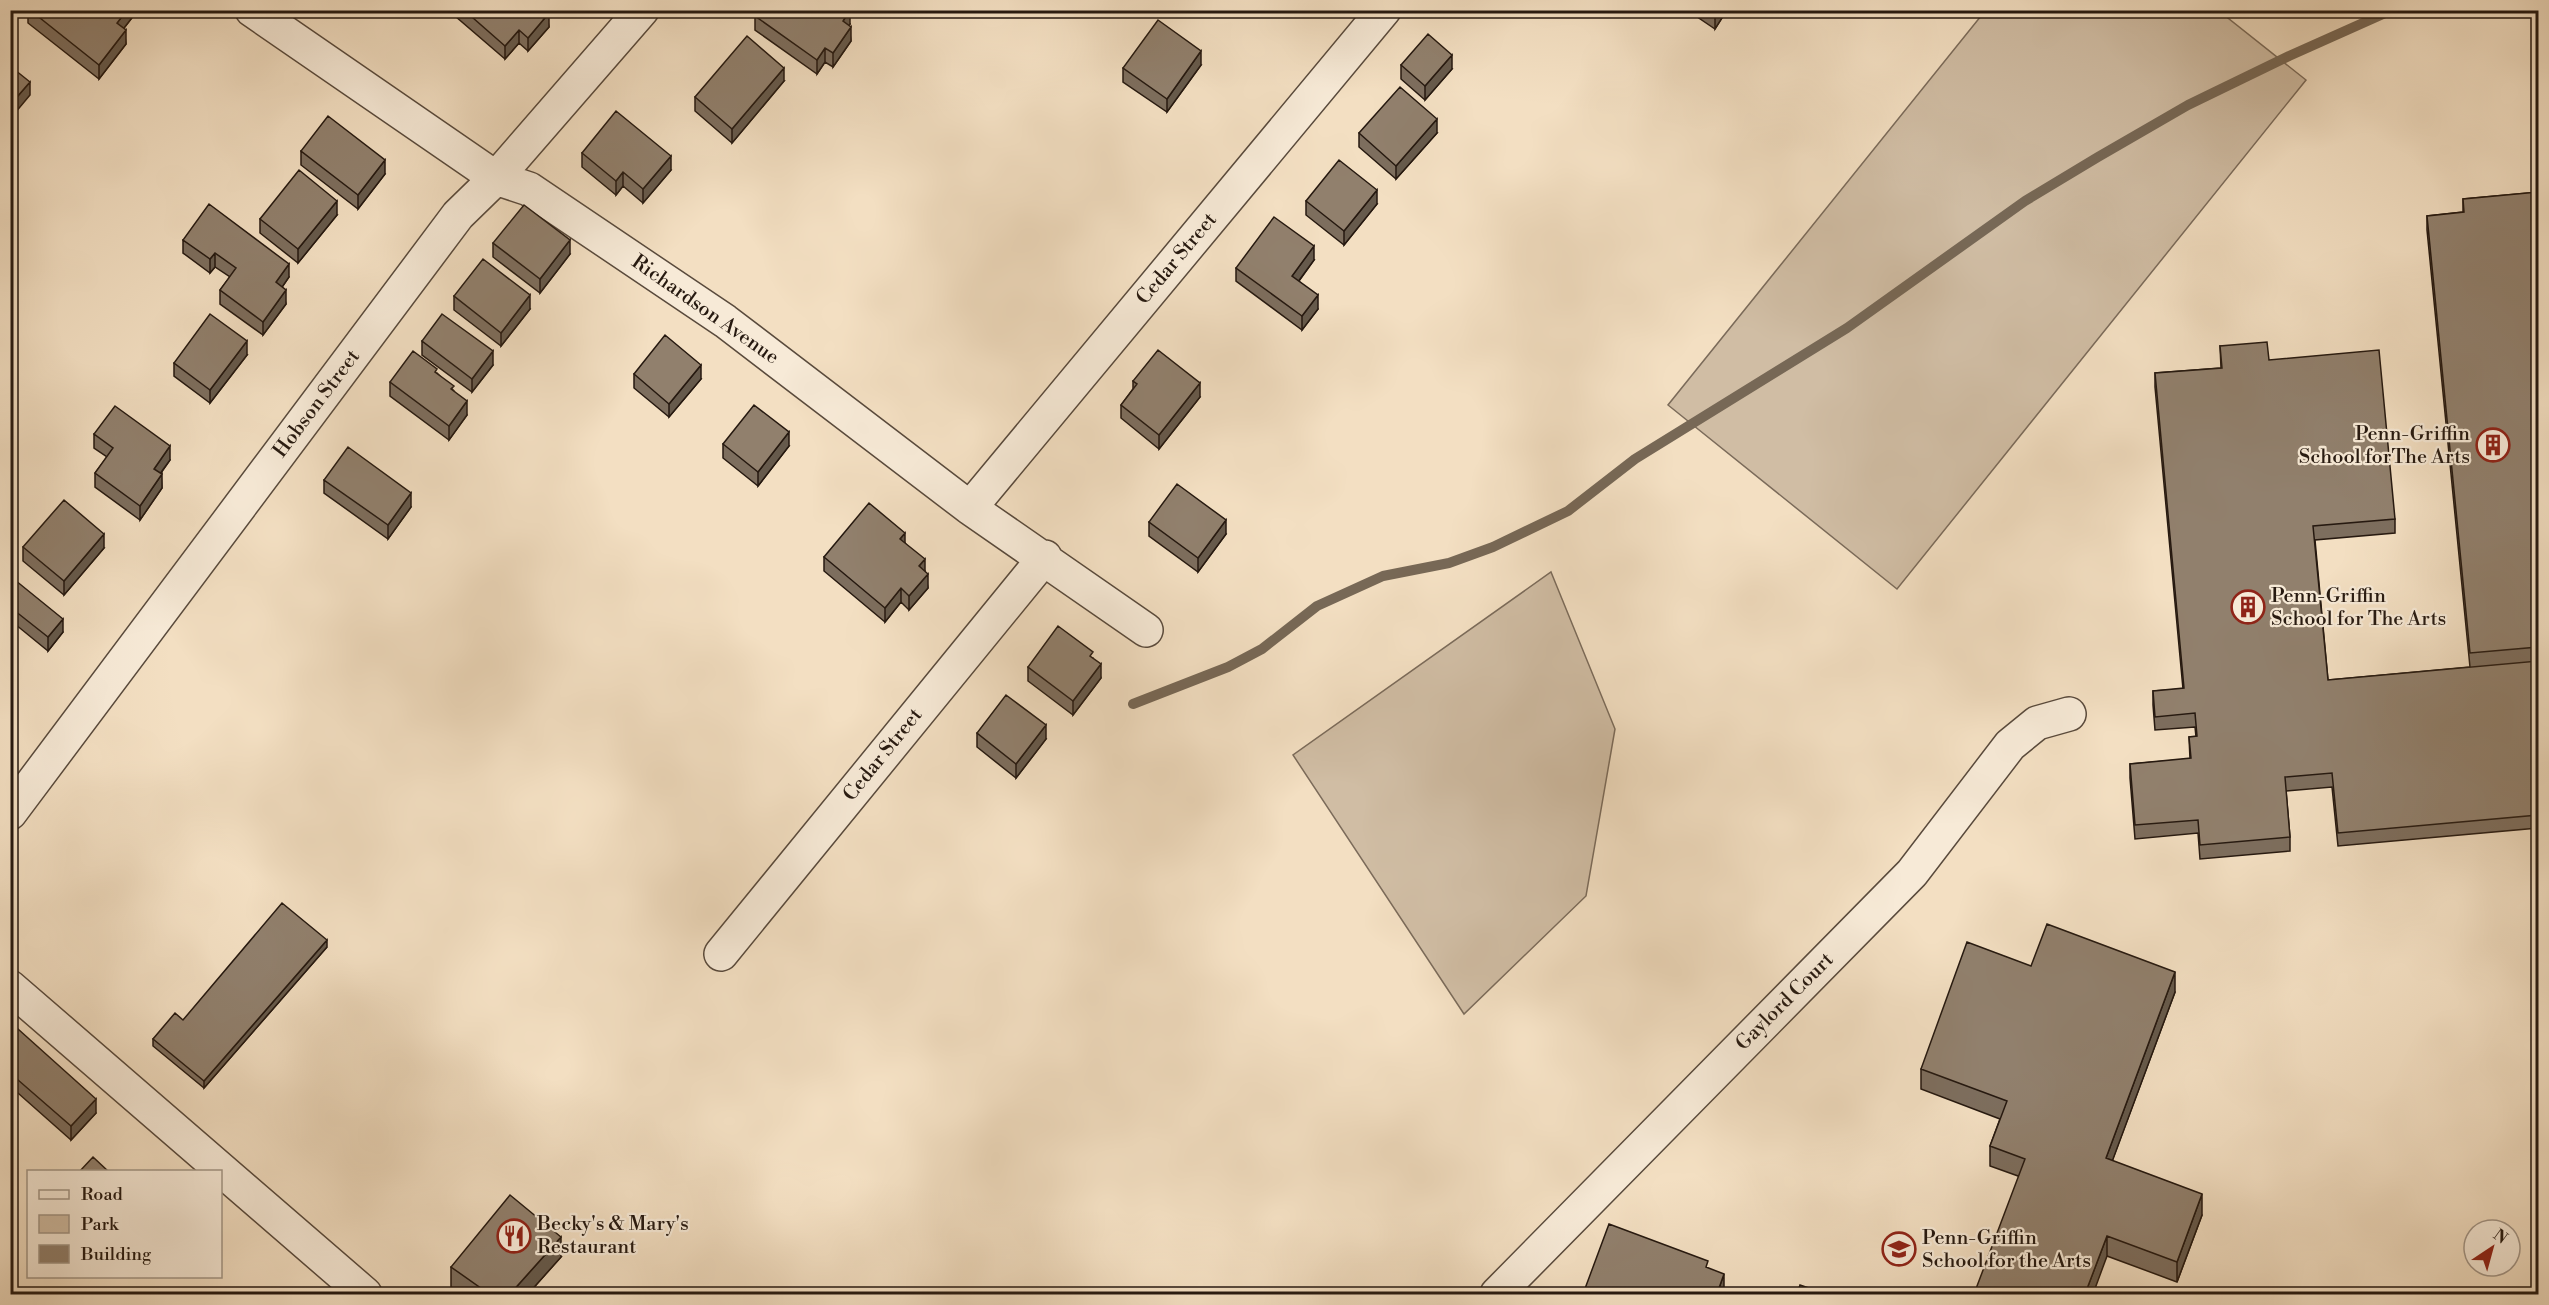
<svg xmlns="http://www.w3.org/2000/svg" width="2549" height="1305" font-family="'Libre Bodoni',serif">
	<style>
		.green { fill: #d0bda4; stroke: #7b6b5a; stroke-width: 1.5 }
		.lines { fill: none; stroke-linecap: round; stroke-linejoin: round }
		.stream { stroke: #776856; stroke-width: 10 }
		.minor-casing { stroke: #594a3c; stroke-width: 36 }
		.minor { stroke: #f7ead7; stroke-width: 33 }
		.wall { fill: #7d6e5e; stroke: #261910; stroke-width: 1.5 }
		.shaded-wall { fill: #665a4c; stroke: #261910; stroke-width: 1.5 }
		.building { fill: #91806d; stroke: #261910; stroke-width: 1.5 }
		.labels { text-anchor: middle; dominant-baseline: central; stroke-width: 4.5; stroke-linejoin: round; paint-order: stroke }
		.street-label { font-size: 20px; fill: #261910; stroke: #f7ead7 }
		.poi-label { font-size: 20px; fill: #261910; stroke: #f7ead7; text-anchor: start }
	</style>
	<rect width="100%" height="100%" fill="#f3dfc2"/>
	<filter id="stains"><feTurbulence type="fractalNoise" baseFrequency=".00333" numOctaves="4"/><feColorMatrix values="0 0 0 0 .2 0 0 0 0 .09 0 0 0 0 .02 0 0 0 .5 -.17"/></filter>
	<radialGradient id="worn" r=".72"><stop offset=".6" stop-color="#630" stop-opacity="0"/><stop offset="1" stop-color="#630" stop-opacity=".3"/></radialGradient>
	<!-- green -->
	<path class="green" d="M 1985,11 L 2219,11 L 2306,80 L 1897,589 L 1668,405 Z
		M 1551,572 L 1615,729 L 1586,896 L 1464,1014 L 1293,755 Z"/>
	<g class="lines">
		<!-- stream -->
		<path class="stream" d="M 1133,704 L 1228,667 L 1262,649 L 1317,606 L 1383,576 L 1449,563 L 1493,547 L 1568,511 L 1635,459 L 1847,328 L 2025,201 L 2098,157 L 2188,105 L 2289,56 L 2392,10"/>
		<!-- minor casing -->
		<g class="minor-casing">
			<path id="minor" d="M 252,10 L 496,178 L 529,189 L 725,321 L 970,508 L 1146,630
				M 970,508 L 1384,10
				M 10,813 L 458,215 L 496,178 L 642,10
				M 721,954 L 1045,557
				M 10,987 L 365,1294
				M 1497,1294 L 1912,873 L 2010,745 L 2037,723 L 2069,714"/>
		</g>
		<!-- minor -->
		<use href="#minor" class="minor"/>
	</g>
	<!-- wall -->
	<path class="wall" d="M 28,10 L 138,10 L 124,28 L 126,44 L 99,79 L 28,23 Z
		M 448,10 L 546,10 L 549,27 L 528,51 L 519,43 L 505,59 Z
		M 1687,10 L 1727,10 L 1715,29 Z
		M 755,16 L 850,24 L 849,26 L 851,41 L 833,67 L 825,62 L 817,74 L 755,30 Z
		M 1201,65 L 1167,112 L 1123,82 L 1123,68 Z
		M 1401,65 L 1452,69 L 1425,100 L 1401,79 Z
		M 784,81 L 732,143 L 695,111 L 695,97 Z
		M 1359,133 L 1437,133 L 1396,179 L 1359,147 Z
		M 301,151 L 385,174 L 358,209 L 301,165 Z
		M 582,153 L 671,170 L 643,203 L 623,186 L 616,195 L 582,167 Z
		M 2538,192 L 2538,828 L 2338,846 L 2332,787 L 2286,791 L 2290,837 L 2290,851 L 2200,859 L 2198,833 L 2135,839 L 2130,778 L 2130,764 L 2190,759 L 2189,737 L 2196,737 L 2195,727 L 2155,730 L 2153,705 L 2153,691 L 2183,689 L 2155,387 L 2155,373 L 2221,368 L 2220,346 L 2269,360 L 2395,519 L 2395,533 L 2315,540 L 2328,680 L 2470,667 L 2427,230 L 2427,216 L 2463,212 L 2463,199 Z
		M 1306,201 L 1377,204 L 1344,245 L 1306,215 Z
		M 337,215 L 298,263 L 260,233 L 260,219 Z
		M 183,240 L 289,277 L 282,287 L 286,304 L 263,335 L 220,304 L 220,290 L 230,277 L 215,267 L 210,273 L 183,253 Z
		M 493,243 L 570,254 L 540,293 L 493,257 Z
		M 1314,260 L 1299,281 L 1318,309 L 1302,330 L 1236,281 L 1236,268 Z
		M 454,296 L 530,309 L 501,346 L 454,310 Z
		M 422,341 L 493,365 L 472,392 L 422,355 Z
		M 247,355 L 210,403 L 174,376 L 174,363 Z
		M 437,373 L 454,391 L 467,415 L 449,440 L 390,396 L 390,382 Z
		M 634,374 L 701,379 L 669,417 L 634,388 Z
		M 1133,381 L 1200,397 L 1159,449 L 1121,418 L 1121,405 L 1133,389 Z
		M 94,434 L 170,460 L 161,473 L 162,488 L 140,520 L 95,487 L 95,473 L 107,457 L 94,448 Z
		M 723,444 L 789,446 L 758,486 L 723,458 Z
		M 324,480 L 411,507 L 388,539 L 324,493 Z
		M 1149,522 L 1226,534 L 1198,572 L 1149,536 Z
		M 905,543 L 925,571 L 928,588 L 909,610 L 901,602 L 885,622 L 824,571 L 824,557 Z
		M 23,547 L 104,548 L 64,595 L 23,561 Z
		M 10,576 L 63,632 L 48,651 L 10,620 Z
		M 1093,658 L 1101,678 L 1073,715 L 1028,681 L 1028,667 Z
		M 977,733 L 1046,739 L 1016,778 L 977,747 Z
		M 327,947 L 204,1088 L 153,1046 L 153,1039 L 183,1020 Z
		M 2031,966 L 2175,992 L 2112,1161 L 2202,1215 L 2177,1282 L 2107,1256 L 2018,1176 L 1990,1166 L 1990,1146 L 2000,1119 L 1921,1089 L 1921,1069 Z
		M 10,1037 L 96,1113 L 71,1140 L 10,1086 Z
		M 561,1257 L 528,1294 L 462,1294 L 451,1287 L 451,1267 Z"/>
	<!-- shaded-wall -->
	<path class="shaded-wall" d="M 127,10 L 138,10 L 117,37 L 117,23 Z
		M 850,10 L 850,24 L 843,35 L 843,21 Z
		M 1715,10 L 1727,10 L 1715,29 Z
		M 549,13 L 549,27 L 528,51 L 528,38 Z
		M 851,27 L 851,41 L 833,67 L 833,53 Z
		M 126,30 L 126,44 L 99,79 L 99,65 Z
		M 519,30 L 519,43 L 505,59 L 505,46 Z
		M 825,48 L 825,62 L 817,74 L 817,60 Z
		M 12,49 L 12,63 L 10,64 L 10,51 Z
		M 1201,51 L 1201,65 L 1167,112 L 1167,99 Z
		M 1452,55 L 1452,69 L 1425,100 L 1425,86 Z
		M 784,68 L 784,81 L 732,143 L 732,129 Z
		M 30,82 L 30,95 L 10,119 L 10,105 Z
		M 1437,119 L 1437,133 L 1396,179 L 1396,166 Z
		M 671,156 L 671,170 L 643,203 L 643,189 Z
		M 385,160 L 385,174 L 358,209 L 358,195 Z
		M 623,172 L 623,186 L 616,195 L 616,181 Z
		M 1377,190 L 1377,204 L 1344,245 L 1344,231 Z
		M 337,201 L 337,215 L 298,263 L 298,249 Z
		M 570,240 L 570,254 L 540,293 L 540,279 Z
		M 1314,246 L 1314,260 L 1292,290 L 1292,276 Z
		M 215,253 L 215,267 L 210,273 L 210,259 Z
		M 289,264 L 289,277 L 276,296 L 276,282 Z
		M 286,290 L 286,304 L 263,335 L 263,322 Z
		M 530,295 L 530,309 L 501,346 L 501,333 Z
		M 1318,295 L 1318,309 L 1302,330 L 1302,316 Z
		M 247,341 L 247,355 L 210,403 L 210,390 Z
		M 493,351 L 493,365 L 472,392 L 472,379 Z
		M 701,365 L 701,379 L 669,417 L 669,404 Z
		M 1200,383 L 1200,397 L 1159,449 L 1159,435 Z
		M 467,401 L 467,415 L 449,440 L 449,426 Z
		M 789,432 L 789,446 L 758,486 L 758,472 Z
		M 170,446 L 170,460 L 154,482 L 154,469 Z
		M 162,474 L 162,488 L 140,520 L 140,506 Z
		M 411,493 L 411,507 L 388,539 L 388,525 Z
		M 1226,520 L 1226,534 L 1198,572 L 1198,558 Z
		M 905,533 L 905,546 L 900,539 Z
		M 104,534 L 104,548 L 64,595 L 64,581 Z
		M 925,559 L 925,573 L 919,566 Z
		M 928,574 L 928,588 L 909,610 L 909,596 Z
		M 901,588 L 901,602 L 885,622 L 885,608 Z
		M 63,619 L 63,632 L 48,651 L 48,637 Z
		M 1101,664 L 1101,678 L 1073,715 L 1073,701 Z
		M 1046,725 L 1046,739 L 1016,778 L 1016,764 Z
		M 327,940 L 327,947 L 204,1088 L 204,1081 Z
		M 2175,972 L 2175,992 L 2106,1178 L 2106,1158 Z
		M 96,1099 L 96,1113 L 71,1140 L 71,1126 Z
		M 2202,1194 L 2202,1215 L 2177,1282 L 2177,1262 Z
		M 2107,1236 L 2107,1256 L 2093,1294 L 2085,1294 Z
		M 561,1237 L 561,1257 L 528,1294 L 510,1294 Z
		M 1724,1274 L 1724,1294 L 1719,1288 Z"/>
	<!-- building -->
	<path class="building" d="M 30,10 L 127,10 L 117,23 L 126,30 L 99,65 Z
		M 464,10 L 546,10 L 549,13 L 528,38 L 519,30 L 505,46 Z
		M 759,10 L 850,10 L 843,21 L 851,27 L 833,53 L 825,48 L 817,60 L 755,16 Z
		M 1158,20 L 1201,51 L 1167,99 L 1123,68 Z
		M 1428,34 L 1452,55 L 1425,86 L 1401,65 Z
		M 747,36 L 784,68 L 732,129 L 695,97 Z
		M 10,66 L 30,82 L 10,105 Z
		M 1400,87 L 1437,119 L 1396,166 L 1359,133 Z
		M 616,111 L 671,156 L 643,189 L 623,172 L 616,181 L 582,153 Z
		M 328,116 L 385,160 L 358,195 L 301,151 Z
		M 1339,160 L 1377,190 L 1344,231 L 1306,201 Z
		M 299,170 L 337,201 L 298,249 L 260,219 Z
		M 2538,192 L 2538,647 L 2470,653 L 2427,216 L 2464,212 L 2463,199 Z
		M 209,204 L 289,264 L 276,282 L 286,290 L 263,322 L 220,290 L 236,268 L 215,253 L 210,259 L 183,240 Z
		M 524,205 L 570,240 L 540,279 L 493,243 Z
		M 1274,217 L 1314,246 L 1292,276 L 1318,295 L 1302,316 L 1236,268 Z
		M 483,259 L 530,295 L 501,333 L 454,296 Z
		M 210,314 L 247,341 L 210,390 L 174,363 Z
		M 442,314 L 493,351 L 472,379 L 422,341 Z
		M 665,335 L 701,365 L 669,404 L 634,374 Z
		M 2267,342 L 2269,360 L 2379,350 L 2395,519 L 2313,526 L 2328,680 L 2538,661 L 2538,815 L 2338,833 L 2332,773 L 2285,777 L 2290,837 L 2200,845 L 2198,820 L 2135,825 L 2130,764 L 2191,758 L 2189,737 L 2197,736 L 2195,713 L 2155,717 L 2153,691 L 2184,688 L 2155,373 L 2222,368 L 2220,346 Z
		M 1158,350 L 1200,383 L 1159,435 L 1121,405 L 1137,384 L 1133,381 Z
		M 413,351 L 437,369 L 435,372 L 454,386 L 451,389 L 467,401 L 449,426 L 390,382 Z
		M 754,405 L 789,432 L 758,472 L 723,444 Z
		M 115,406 L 170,446 L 154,469 L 162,474 L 140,506 L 95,473 L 113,448 L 94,434 Z
		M 348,447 L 411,493 L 388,525 L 324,480 Z
		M 1177,484 L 1226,520 L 1198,558 L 1149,522 Z
		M 64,500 L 104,534 L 64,581 L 23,547 Z
		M 869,503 L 905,533 L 900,539 L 925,559 L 919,566 L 928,574 L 909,596 L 901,588 L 885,608 L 824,557 Z
		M 10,576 L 63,619 L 48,637 L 10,607 Z
		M 1058,626 L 1093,652 L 1090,656 L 1101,664 L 1073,701 L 1028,667 Z
		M 1006,695 L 1046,725 L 1016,764 L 977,733 Z
		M 282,903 L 327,940 L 204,1081 L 153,1039 L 175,1013 L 183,1020 Z
		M 2047,924 L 2175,972 L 2106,1158 L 2202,1194 L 2177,1262 L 2107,1236 L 2085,1294 L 1974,1294 L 2025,1159 L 1990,1146 L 2007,1101 L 1921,1069 L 1967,942 L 2031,966 Z
		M 18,1029 L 96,1099 L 71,1126 L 10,1073 L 10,1037 Z
		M 93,1157 L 109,1172 L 79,1172 Z
		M 510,1195 L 561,1237 L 510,1294 L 478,1294 L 482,1289 L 451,1267 Z
		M 1609,1224 L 1708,1261 L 1706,1267 L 1724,1274 L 1719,1288 L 1735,1294 L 1583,1294 Z
		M 1800,1285 L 1826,1294 L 1797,1294 Z"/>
	<!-- icons -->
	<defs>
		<g id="building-ring" transform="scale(1.725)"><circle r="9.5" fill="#f7ead7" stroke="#8f2418" stroke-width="1.5"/><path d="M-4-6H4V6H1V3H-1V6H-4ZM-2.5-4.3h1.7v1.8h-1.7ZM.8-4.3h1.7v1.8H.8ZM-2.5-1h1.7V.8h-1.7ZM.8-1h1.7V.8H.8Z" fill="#8f2418"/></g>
		<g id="restaurant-ring" transform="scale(1.725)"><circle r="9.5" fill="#f7ead7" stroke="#8f2418" stroke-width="1.5"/><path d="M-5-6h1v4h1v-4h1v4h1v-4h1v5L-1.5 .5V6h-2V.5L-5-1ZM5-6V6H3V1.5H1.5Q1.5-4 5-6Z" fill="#8f2418"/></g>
		<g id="school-ring" transform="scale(1.725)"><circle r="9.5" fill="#f7ead7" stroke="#8f2418" stroke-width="1.5"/><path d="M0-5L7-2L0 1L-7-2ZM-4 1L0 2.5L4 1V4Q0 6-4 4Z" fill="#8f2418"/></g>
	</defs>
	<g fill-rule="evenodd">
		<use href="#building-ring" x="2493" y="445"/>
		<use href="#building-ring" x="2248" y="607"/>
		<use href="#restaurant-ring" x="514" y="1236"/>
		<use href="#school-ring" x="1899" y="1249"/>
	</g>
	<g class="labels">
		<!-- street labels -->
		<g class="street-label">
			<text transform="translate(1177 259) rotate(-50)">Cedar Street</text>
			<text transform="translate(705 310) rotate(35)">Richardson Avenue</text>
			<text transform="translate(317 404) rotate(-53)">Hobson Street</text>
			<text transform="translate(883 755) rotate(-51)">Cedar Street</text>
			<text transform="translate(1785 1002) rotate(-45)">Gaylord Court</text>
		</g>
		<!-- poi labels -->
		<g class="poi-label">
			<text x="2470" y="434" text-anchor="end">Penn-Griffin<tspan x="2470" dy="23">School forThe Arts</tspan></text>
			<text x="2271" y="596">Penn-Griffin<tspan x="2271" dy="23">School for The Arts</tspan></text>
			<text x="537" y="1224">Becky's &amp; Mary's<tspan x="537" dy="23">Restaurant</tspan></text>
			<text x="1922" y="1238">Penn-Griffin<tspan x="1922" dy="23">School for the Arts</tspan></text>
		</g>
	</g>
	<!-- margin -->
	<rect width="2549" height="1305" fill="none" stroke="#f3dfc2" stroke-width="36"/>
	<rect x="12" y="12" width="2525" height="1281" fill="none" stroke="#261910" stroke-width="3"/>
	<rect x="18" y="18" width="2513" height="1269" fill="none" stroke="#261910" stroke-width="1.5"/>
	<!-- legend -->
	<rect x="27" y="1170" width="195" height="108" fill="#f7ead7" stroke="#a39687" stroke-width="1.5"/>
	<rect x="39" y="1190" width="30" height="9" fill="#f7ead7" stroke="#a39687" stroke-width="1.5"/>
	<text x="81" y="1200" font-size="18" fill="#261910">Road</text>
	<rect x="39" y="1215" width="30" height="18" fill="#d0bda4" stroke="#a39687" stroke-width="1.5"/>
	<text x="81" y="1230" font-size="18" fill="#261910">Park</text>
	<rect x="39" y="1245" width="30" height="18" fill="#91806d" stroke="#a39687" stroke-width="1.5"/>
	<text x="81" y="1260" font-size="18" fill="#261910">Building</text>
	<!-- north arrow -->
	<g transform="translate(2492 1248) rotate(36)"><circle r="28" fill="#f7ead7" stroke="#a39687" stroke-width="1.5"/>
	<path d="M0-4.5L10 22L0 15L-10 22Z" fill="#8f2418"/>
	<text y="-9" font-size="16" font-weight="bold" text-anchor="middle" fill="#261910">N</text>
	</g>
	<rect width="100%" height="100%" filter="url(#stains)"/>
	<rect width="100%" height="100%" fill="url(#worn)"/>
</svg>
